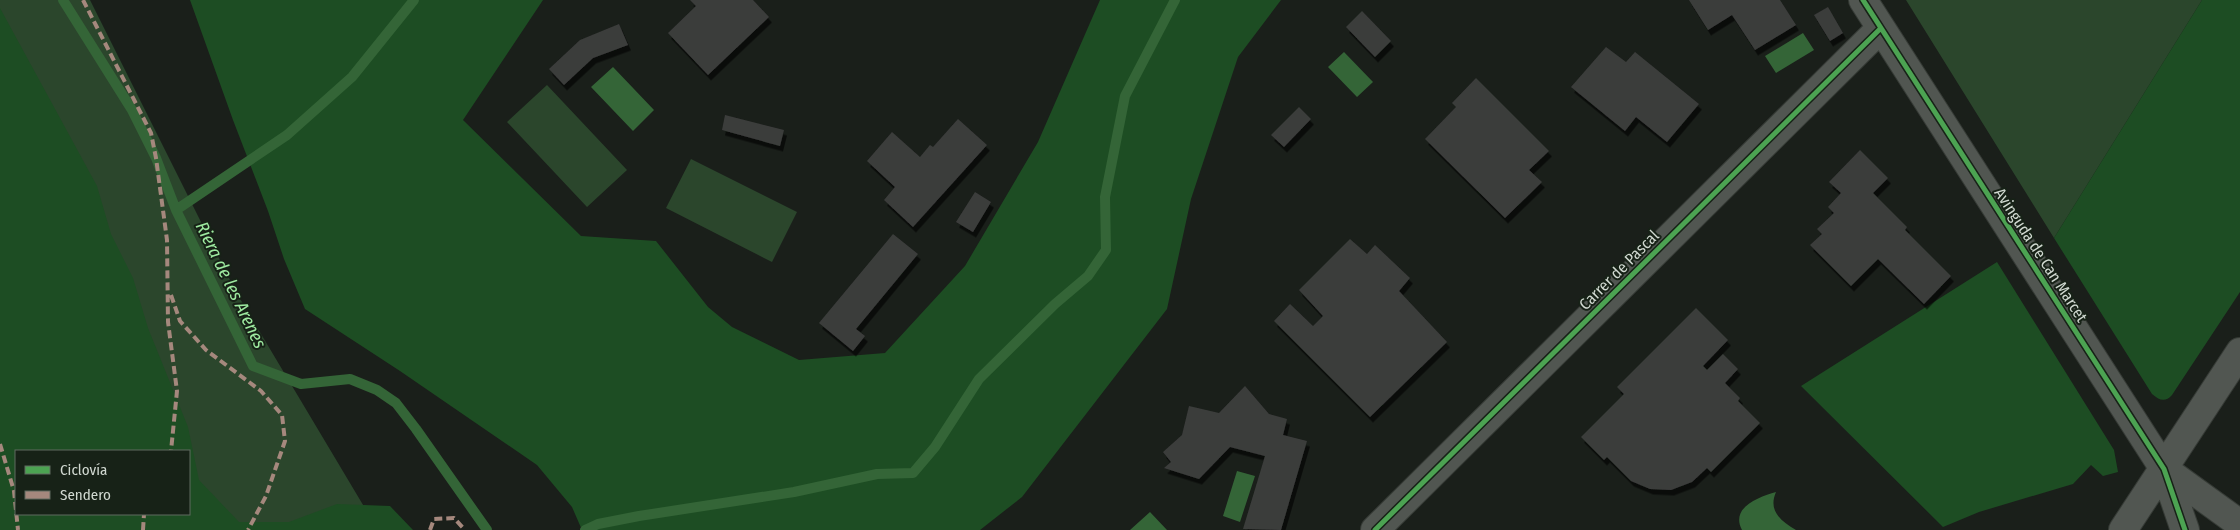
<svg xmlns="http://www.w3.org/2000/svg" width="2240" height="530" font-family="'Fira Sans Condensed',sans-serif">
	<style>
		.green { fill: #2b462c; fill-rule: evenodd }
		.forest { fill: #1d4d23; fill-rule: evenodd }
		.water { fill: #346537 }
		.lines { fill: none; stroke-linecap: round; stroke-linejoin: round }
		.stream { stroke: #346537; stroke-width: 10 }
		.building { fill: #3b3c3b; filter: url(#shadow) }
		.street-casing { stroke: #363b36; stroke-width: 30 }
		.street { stroke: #515651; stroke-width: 28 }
		.quiet { stroke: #a5887d; stroke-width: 4; stroke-dasharray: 8 4; stroke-linecap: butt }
		.cycleway-casing { stroke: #172217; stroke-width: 8 }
		.cycleway { stroke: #4ca352; stroke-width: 5 }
		.labels { text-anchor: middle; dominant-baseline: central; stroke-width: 4; stroke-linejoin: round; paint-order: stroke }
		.street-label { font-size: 16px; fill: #d1d9d1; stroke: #172217 }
		.water-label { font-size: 18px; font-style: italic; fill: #9eeaa0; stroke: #172217 }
	</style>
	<defs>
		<filter id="shadow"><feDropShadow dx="3" dy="5.5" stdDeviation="0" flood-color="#0009"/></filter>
	</defs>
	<rect width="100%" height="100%" fill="#1a1f1a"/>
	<!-- green -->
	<path class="green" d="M 0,0 L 90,0 L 236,292 L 378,530 L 0,530 ZM 16,451 L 189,451 L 189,514 L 16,514 Z
		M 1906,0 L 2202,0 L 2054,238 Z
		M 547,85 L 627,170 L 587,207 L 507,122 Z
		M 691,159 L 797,212 L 772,262 L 666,208 Z"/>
	<!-- forest -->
	<path class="forest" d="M 190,0 L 543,0 L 463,120 L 581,236 L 656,241 L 708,307 L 732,327 L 799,360 L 885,353 L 965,266 L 1038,142 L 1100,0 L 1281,0 L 1238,57 L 1191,199 L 1167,309 L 1022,497 L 980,530 L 582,530 L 572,507 L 537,465 L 400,371 L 305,309 L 284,259 L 268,211 L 233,120 Z
		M 2202,0 L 2240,0 L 2240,292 L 2172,395 C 2165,403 2159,400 2152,394 L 2054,238 Z
		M 0,8 L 97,186 L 111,234 L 133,278 L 148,328 L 188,427 L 199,480 L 239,522 L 289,522 L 337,504 L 390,506 L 413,530 L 0,530 ZM 16,451 L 189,451 L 189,514 L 16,514 Z
		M 1997,262 L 2114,450 L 2118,472 L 2103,476 L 2091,465 L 2073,484 L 1979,512 L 1943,527 L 1801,386 Z"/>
	<!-- water -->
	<path class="water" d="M 1803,33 L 1814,50 L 1776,73 L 1765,56 Z
		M 1344,52 L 1373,82 L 1357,97 L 1328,67 Z
		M 613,67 L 654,110 L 633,131 L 591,87 Z
		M 1237,471 L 1255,476 L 1240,522 L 1223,516 Z
		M 1776,492 C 1768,510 1780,521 1796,530 L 1742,530 C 1730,507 1759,497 1776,492 Z
		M 1150,512 L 1167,530 L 1130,530 Z"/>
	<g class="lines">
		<!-- stream -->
		<path class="stream" d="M 63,0 L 132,110 L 156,158 L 176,210 L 253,366 L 301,384 L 350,379 L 377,390 L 396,403 L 416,429 L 487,530
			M 176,210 L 287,135 L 352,77 L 414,0
			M 585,530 L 598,524 L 639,516 L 794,492 L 877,474 L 913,473 L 935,447 L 979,379 L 1055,304 L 1088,276 L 1106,250 L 1105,197 L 1125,96 L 1175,0"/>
	</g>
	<!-- building -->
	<path class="building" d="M 690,0 L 753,0 L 769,17 L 708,75 L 668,33 L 696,6 Z
		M 1689,0 L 1780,0 L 1796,25 L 1755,50 L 1732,15 L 1708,30 Z
		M 1828,7 L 1843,33 L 1830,41 L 1814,15 Z
		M 1362,11 L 1391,41 L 1375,57 L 1346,27 Z
		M 619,24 L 628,45 L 593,58 L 564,85 L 549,69 L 580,40 Z
		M 1606,47 L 1626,62 L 1635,52 L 1699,104 L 1667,142 L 1636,117 L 1625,131 L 1571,87 Z
		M 1476,78 L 1549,151 L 1529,170 L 1542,182 L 1505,218 L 1425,139 L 1456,107 L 1452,103 Z
		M 1299,107 L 1311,119 L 1284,147 L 1271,135 Z
		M 725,115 L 784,130 L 780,146 L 722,130 Z
		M 958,119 L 987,145 L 913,227 L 884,200 L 895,187 L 867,161 L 892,132 L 920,157 L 930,145 L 933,147 Z
		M 1860,150 L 1888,178 L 1873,193 L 1907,227 L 1905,230 L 1951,276 L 1924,304 L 1878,259 L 1851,286 L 1810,245 L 1822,234 L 1817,229 L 1834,213 L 1828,207 L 1841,193 L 1829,182 Z
		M 975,192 L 991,202 L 973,232 L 956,222 Z
		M 893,234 L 918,254 L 856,329 L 865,336 L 853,351 L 819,323 Z
		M 1350,239 L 1367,254 L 1375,245 L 1410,278 L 1399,291 L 1447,342 L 1370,417 L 1274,321 L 1290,304 L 1313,326 L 1323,316 L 1299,290 Z
		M 1696,308 L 1728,340 L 1703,366 L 1707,370 L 1723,354 L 1738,369 L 1725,383 L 1740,398 L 1738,401 L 1760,423 L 1711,472 L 1707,468 L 1692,482 L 1671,490 L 1650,489 L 1631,481 L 1607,457 L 1604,460 L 1581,437 L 1624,394 L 1617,387 Z
		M 1245,386 L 1269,414 L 1287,419 L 1283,435 L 1307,441 L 1281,530 L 1243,529 L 1265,456 L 1230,447 L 1199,479 L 1164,468 L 1171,462 L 1163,452 L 1182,435 L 1189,406 L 1219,413 Z"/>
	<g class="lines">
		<!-- street casing -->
		<g class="street-casing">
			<path id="street" d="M 1863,0 L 2164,469 L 2185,530
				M 2164,469 L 2240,524
				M 1375,530 L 1880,29
				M 2123,530 L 2240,352"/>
		</g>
		<!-- street -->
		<use href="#street" class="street"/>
		<!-- quiet -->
		<path class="quiet" d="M 83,0 L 151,133 L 156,158 L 167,240 L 168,322 L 177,391 L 171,451
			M 171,295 L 180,321 L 206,350 L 261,391 L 282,415 L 285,441 L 266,496 L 248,530
			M 0,444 L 14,491 L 18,530
			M 143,530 L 144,514
			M 430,530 L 434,519 L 454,518 L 465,530"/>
		<!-- cycleway casing -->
		<g class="cycleway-casing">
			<path id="cycleway" d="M 1863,0 L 2164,469 L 2185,530
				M 1375,530 L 1880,29"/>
		</g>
		<!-- cycleway -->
		<use href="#cycleway" class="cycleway"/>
	</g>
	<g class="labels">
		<!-- street labels -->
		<g class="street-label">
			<text transform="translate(2041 255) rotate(57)">Avinguda de Can Marcet</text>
			<text transform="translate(1619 270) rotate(-45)">Carrer de Pascal</text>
		</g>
		<!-- water labels -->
		<g class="water-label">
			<text transform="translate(231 285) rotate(64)">Riera de les Arenes</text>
		</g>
	</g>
	<!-- legend -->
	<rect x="15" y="450" width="175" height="65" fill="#172217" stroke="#616b61"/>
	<rect x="25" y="466" width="25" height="8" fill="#4ca352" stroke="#616b61"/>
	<text x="60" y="475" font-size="15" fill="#d1d9d1">Ciclovía</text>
	<rect x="25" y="491" width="25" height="8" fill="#a5887d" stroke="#616b61"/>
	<text x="60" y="500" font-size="15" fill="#d1d9d1">Sendero</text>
</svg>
